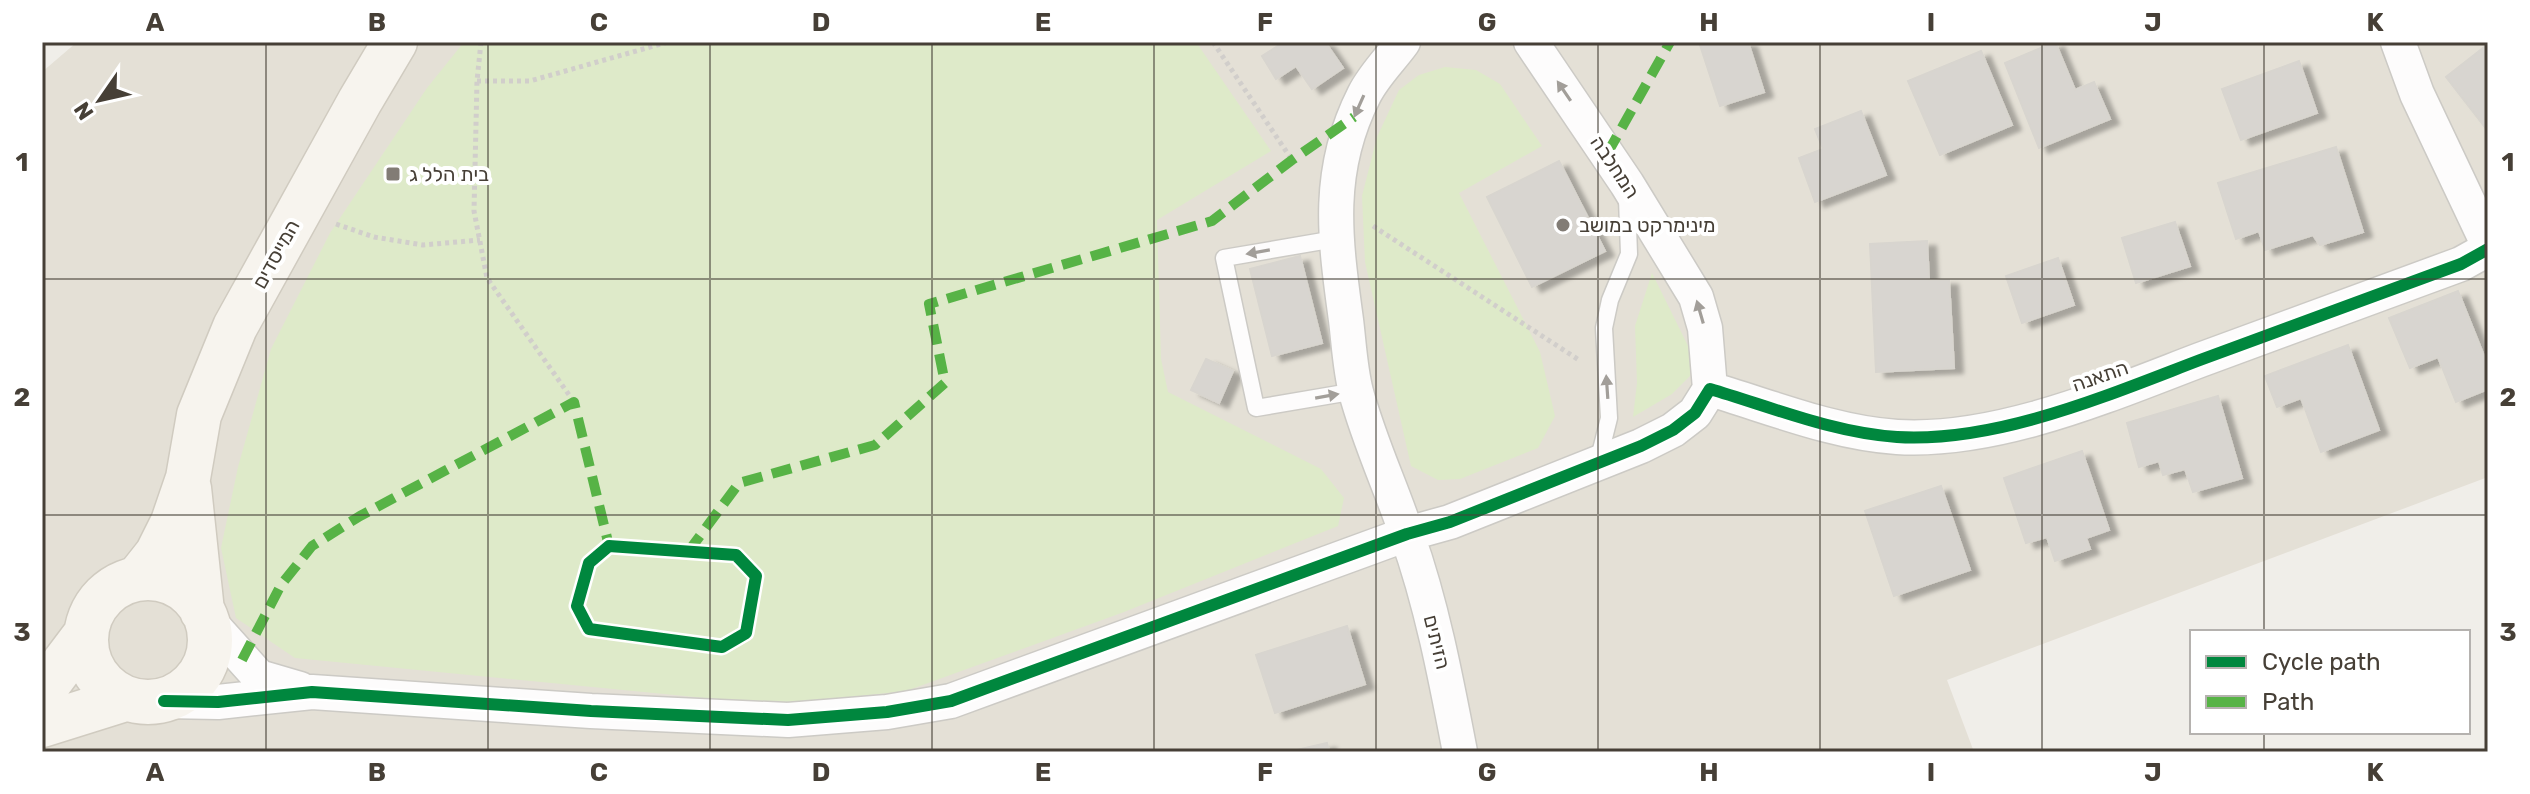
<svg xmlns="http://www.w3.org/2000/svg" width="2530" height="794" font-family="Rubik,Heebo,sans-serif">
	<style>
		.residential { fill: #e4e0d6 }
		.green { fill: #deeac9 }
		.building { fill: #d8d5d0; stroke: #d8d5cf; stroke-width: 2; filter: url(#shadow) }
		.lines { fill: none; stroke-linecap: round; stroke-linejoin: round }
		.service-casing { stroke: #cccac5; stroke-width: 19 }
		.minor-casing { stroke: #cccac5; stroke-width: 37 }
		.secondary-casing { stroke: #d0cbc0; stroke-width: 47 }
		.path { stroke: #d1cecb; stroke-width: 5; stroke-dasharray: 4 4; stroke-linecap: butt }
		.service { stroke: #fdfcfc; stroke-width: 16 }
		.minor { stroke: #fdfcfc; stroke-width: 34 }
		.secondary { stroke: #f7f4ee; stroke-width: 44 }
		.quiet { stroke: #57b346; stroke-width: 10; stroke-dasharray: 20 10; stroke-linecap: butt }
		.cycleway-casing { stroke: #fff; stroke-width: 17 }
		.cycleway { stroke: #00873e; stroke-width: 12 }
		.oneway { fill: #a29e99 }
		.grid { fill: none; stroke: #463f36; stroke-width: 2; stroke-opacity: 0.55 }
		.poi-dot { fill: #827c75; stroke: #fff; stroke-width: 3 }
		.labels { text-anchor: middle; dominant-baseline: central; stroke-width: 8; stroke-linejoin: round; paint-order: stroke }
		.street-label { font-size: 20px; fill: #463f36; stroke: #fff }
		.poi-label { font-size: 20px; fill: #463f36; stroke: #fff; text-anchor: start }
		.neatline { fill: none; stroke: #463f36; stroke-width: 3 }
		.grid-label { font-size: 26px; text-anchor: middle; font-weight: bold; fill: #463f36 }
	</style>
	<defs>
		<filter id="shadow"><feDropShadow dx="9" dy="5" stdDeviation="2" flood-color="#0004"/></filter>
	</defs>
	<rect width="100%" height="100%" fill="#f0eee9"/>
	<!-- residential -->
	<path class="residential" d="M 77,42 L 2488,42 L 2488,477 L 1947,680 L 1974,752 L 42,752 L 42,72 Z"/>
	<!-- green -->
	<path class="green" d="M 464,42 L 1196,42 L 1271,151 L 1157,220 L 1161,359 L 1168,392 L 1321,469 L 1344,498 L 1338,526 L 1124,612 L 906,691 L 777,705 L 295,658 L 236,618 L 221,548 L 238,467 L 271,349 L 330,233 L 427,88 Z
		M 1445,67 L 1476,70 L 1500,84 L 1542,146 L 1459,193 L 1540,352 L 1555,416 L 1538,448 L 1460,479 L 1438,480 L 1411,466 L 1365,262 L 1362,196 L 1377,137 L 1399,90 L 1419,75 Z
		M 1652,273 L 1691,352 L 1690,376 L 1672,394 L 1633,417 L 1637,383 L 1635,326 Z"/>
	<!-- building -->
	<path class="building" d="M 1284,42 L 1325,42 L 1343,68 L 1312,89 L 1296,66 L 1276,79 L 1262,56 Z
		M 1699,42 L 1748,42 L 1764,92 L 1720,106 Z
		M 2055,42 L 2075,90 L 2094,82 L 2110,119 L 2039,148 L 2005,63 Z
		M 2488,44 L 2488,131 L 2446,77 Z
		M 1981,51 L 2012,125 L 1940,155 L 1908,81 Z
		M 2299,61 L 2317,113 L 2241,140 L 2222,89 Z
		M 1861,111 L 1886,175 L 1815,202 L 1799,158 L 1823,149 L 1815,129 Z
		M 2336,147 L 2363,232 L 2320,245 L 2313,235 L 2265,250 L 2259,231 L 2236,239 L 2218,183 Z
		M 1559,161 L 1605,251 L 1532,287 L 1487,197 Z
		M 2175,222 L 2190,266 L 2136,283 L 2122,238 Z
		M 1927,241 L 1929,280 L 1949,280 L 1954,368 L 1876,372 L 1870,244 Z
		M 1300,256 L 1322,343 L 1272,356 L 1250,269 Z
		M 2058,258 L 2074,305 L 2022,323 L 2006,276 Z
		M 2458,291 L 2488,366 L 2488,389 L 2456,402 L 2438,357 L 2410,368 L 2389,318 Z
		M 2348,345 L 2379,430 L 2321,452 L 2301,398 L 2277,407 L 2265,376 Z
		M 1206,359 L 1233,371 L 1219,403 L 1191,390 Z
		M 2218,396 L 2242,478 L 2193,492 L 2185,469 L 2163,475 L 2159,461 L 2139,467 L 2127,423 Z
		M 2082,451 L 2109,530 L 2086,538 L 2090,549 L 2055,561 L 2047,537 L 2026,543 L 2004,478 Z
		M 1941,486 L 1970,570 L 1894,596 L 1865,511 Z
		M 1347,626 L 1365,684 L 1275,713 L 1256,655 Z
		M 1327,743 L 1329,752 L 1288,752 Z"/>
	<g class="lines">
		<!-- service casing -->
		<g class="service-casing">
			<path id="service" d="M 1335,239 L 1224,258 L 1256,408 L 1356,391
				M 1598,462 L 1609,418 L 1604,328 L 1610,300 L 1629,254 L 1627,199"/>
		</g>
		<!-- minor casing -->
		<g class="minor-casing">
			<path id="minor" d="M 1403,42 C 1390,60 1374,75 1364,95 C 1325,172 1335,239 1346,320 C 1349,344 1350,369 1356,392 C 1369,441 1391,487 1407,535 C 1432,605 1446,679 1460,752
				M 1531,42 L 1627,184 L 1696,297 L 1705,328 L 1710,389
				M 2398,42 L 2417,94 L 2488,244
				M 1710,389 C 1771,407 1834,433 1897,437 C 1997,443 2108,395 2200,360 C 2287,328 2374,296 2461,264 L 2488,249
				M 206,618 L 259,677 L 300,689
				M 164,701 L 218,702 L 312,692 L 591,711 L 788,720 L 887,712 L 951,701 L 1407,534 L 1450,522 L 1641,446 L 1673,430 L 1695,413 L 1710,389"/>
		</g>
		<!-- secondary casing -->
		<g class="secondary-casing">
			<path id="secondary" d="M 189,488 L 202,611
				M86 640a62 62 0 1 1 124 0a62 62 0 1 1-124 0Z
				M 138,578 L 157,554 L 173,522 L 188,478 L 199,415 L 235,327 L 360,101 L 395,42
				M 42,692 L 85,635
				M 42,725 L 125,699"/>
		</g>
		<!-- path -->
		<path class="path" d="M 481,42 L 477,81 L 474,211 L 487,278 L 574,402
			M 1213,42 L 1292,160
			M 477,81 L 530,81 L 668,42
			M 336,224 L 374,237 L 423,245 L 480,240
			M 1373,226 L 1579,360"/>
		<!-- service -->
		<use href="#service" class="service"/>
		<!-- minor -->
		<use href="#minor" class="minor"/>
		<!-- secondary -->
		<use href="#secondary" class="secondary"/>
		<!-- quiet -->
		<path class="quiet" d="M 1607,154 L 1670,42
			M 688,552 L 739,483 L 875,445 L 945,383 L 929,304 L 1212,221 L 1292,160 L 1354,117
			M 242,660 L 281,585 L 312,546 L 360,516 L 574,402 L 609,546"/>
		<!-- cycleway casing -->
		<g class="cycleway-casing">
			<path id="cycleway" d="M 609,546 L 736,555 L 756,576 L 746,633 L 722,647 L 589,629 L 577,606 L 589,563 Z
				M 164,701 L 218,702 L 312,692 L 591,711 L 788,720 L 887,712 L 951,701 L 1407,534 L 1450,522 L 1641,446 L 1673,430 L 1695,413 L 1710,389 C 1771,407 1834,433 1897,437 C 1997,443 2108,395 2200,360 C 2287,328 2374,296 2461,264 L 2488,249"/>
		</g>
		<!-- cycleway -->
		<use href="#cycleway" class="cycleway"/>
	</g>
	<!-- one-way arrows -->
	<defs><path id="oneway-solid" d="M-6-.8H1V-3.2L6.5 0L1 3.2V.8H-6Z" transform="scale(2)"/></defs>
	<g class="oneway">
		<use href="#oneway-solid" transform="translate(1564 91) rotate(-124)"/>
		<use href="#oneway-solid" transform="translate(1359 106) rotate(114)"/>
		<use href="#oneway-solid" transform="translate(1258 252) rotate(170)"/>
		<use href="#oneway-solid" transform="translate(1700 312) rotate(-106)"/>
		<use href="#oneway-solid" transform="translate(1607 387) rotate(-94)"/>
		<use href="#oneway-solid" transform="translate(1327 396) rotate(-10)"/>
	</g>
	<!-- grid -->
	<path class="grid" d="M 266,42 L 266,752M 488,42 L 488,752M 710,42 L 710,752M 932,42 L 932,752M 1154,42 L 1154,752M 1376,42 L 1376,752M 1598,42 L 1598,752M 1820,42 L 1820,752M 2042,42 L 2042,752M 2264,42 L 2264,632M 42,279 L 2488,279M 42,515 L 2488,515M 2264,732 L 2264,752"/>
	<!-- markers -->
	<g class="poi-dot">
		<rect x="385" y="166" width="16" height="16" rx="4"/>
		<circle cx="1563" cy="225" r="8"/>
	</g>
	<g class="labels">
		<!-- street labels -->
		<g class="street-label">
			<text transform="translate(1615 167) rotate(56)">המחלבה</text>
			<text transform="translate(276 254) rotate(-61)">המייסדים</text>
			<text transform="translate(2100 376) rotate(-19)">התאנה</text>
			<text transform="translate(1437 642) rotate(76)">הזיתים</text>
		</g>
		<!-- poi labels -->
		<g class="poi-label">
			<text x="409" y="174">בית הלל ג</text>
			<text x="1579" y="225">מינימרקט במושב</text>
		</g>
	</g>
	<!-- border -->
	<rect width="2530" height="794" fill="none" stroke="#ffffff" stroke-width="88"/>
	<!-- legend -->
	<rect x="2190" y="630" width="280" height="104" fill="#ffffff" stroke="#b5b2af" stroke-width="2"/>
	<rect x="2206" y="656" width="40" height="12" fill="#00873e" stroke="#b5b2af" stroke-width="2"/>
	<text x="2262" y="670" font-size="24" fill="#463f36">Cycle path</text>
	<rect x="2206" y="696" width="40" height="12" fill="#57b346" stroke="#b5b2af" stroke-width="2"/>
	<text x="2262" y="710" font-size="24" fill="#463f36">Path</text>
	<!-- north arrow -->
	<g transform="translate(100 100) rotate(236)" stroke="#ffffff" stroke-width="6" paint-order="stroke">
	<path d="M0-6L14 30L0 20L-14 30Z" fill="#463f36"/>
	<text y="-12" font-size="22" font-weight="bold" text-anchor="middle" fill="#463f36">N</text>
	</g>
	<rect x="44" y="44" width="2442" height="706" class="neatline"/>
	<g class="grid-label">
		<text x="155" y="31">A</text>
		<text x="377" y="31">B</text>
		<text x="599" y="31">C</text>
		<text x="821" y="31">D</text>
		<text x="1043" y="31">E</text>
		<text x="1265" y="31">F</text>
		<text x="1487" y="31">G</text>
		<text x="1709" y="31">H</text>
		<text x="1931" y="31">I</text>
		<text x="2153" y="31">J</text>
		<text x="2375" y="31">K</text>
		<text x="22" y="171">1</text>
		<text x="2508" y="171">1</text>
		<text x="22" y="406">2</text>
		<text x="2508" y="406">2</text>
		<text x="22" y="641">3</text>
		<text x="2508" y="641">3</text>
		<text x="155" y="781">A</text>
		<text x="377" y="781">B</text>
		<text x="599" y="781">C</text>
		<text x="821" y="781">D</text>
		<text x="1043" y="781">E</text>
		<text x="1265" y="781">F</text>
		<text x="1487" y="781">G</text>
		<text x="1709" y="781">H</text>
		<text x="1931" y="781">I</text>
		<text x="2153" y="781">J</text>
		<text x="2375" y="781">K</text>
	</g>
</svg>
